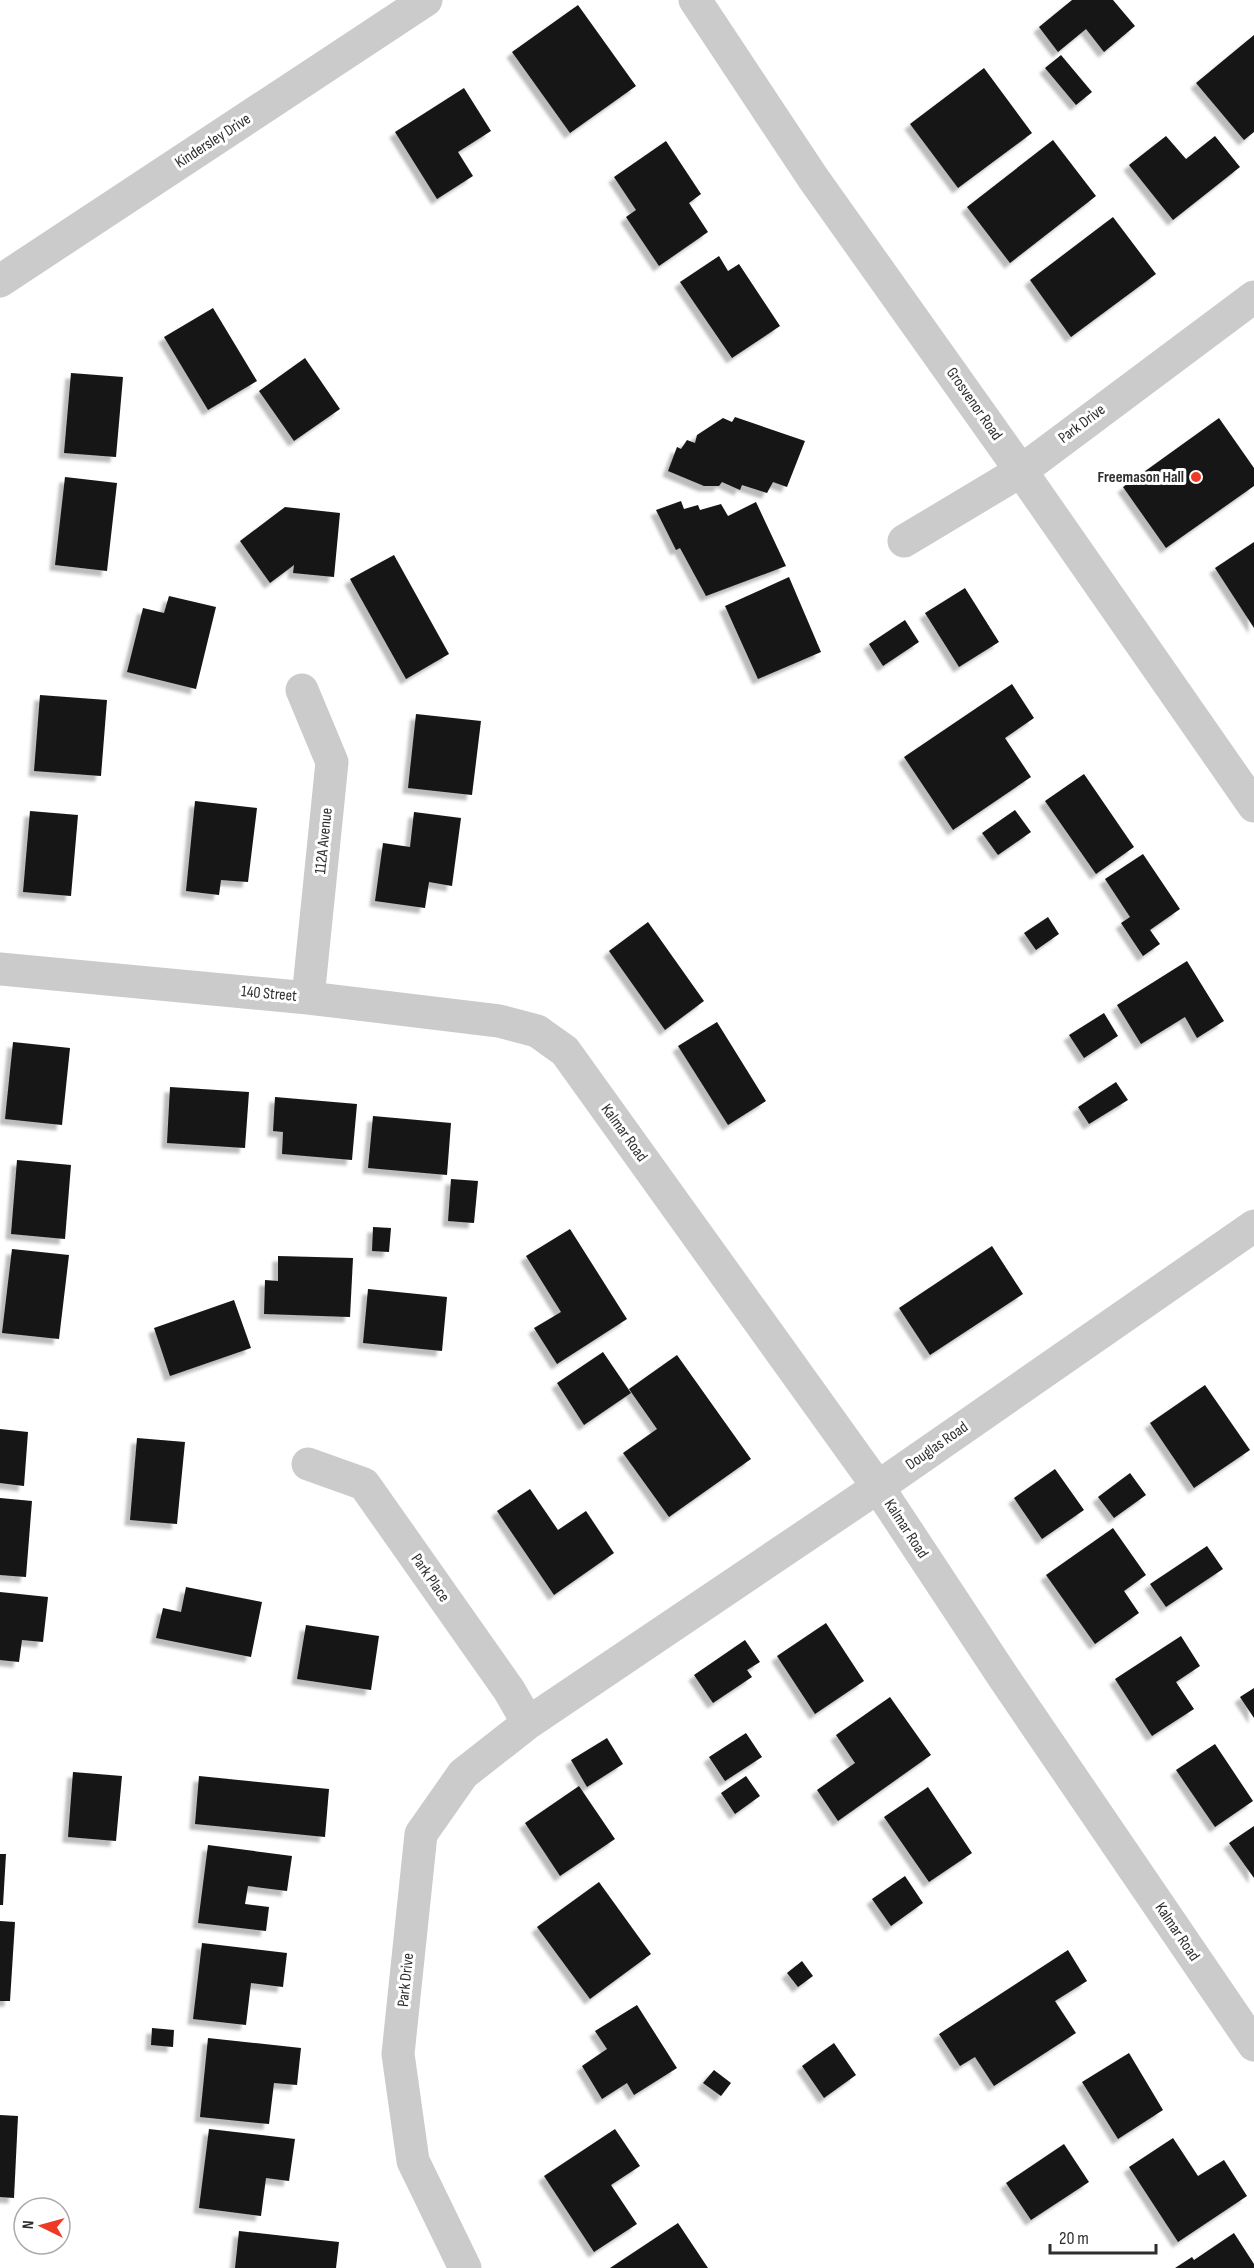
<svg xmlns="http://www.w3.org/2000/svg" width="1254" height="2268" font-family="'Sofia Sans Condensed',sans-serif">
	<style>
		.building { fill: #151515; filter: url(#shadow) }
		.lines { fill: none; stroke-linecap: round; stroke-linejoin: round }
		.minor { stroke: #cbcbcb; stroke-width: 33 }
		.poi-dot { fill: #ed3a27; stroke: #fff; stroke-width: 2 }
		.labels { text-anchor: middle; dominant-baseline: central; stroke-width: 6; stroke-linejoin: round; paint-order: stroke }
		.street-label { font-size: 16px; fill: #2e2e2e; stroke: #fff }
		.poi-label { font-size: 16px; font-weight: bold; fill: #2e2e2e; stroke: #fff; text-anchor: end }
	</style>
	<defs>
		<filter id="shadow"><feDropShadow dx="-5.5" dy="5.5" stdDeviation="1.5" flood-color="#0004"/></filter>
	</defs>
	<rect width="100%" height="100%" fill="#fff"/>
	<!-- building -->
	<path class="building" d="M 1072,0 L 1113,0 L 1135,26 L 1104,52 L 1086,29 L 1058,52 L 1039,27 Z
		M 578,5 L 636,86 L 570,133 L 512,52 Z
		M 1254,35 L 1254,132 L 1244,140 L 1196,83 Z
		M 1061,55 L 1092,92 L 1076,105 L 1045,68 Z
		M 984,68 L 1032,133 L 958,188 L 910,124 Z
		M 464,88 L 491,131 L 458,152 L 473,176 L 437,199 L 395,132 Z
		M 1166,136 L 1186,159 L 1215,136 L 1240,167 L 1173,220 L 1129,165 Z
		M 1053,140 L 1096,196 L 1010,263 L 967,207 Z
		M 666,141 L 701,194 L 689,203 L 708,232 L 659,266 L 626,217 L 636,210 L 614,177 Z
		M 1113,217 L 1156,274 L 1071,337 L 1030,280 Z
		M 719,256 L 728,271 L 739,264 L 780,326 L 732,358 L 680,282 Z
		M 213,308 L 257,381 L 208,410 L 164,337 Z
		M 305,358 L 340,409 L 294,441 L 259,391 Z
		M 71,373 L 123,377 L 116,457 L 64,453 Z
		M 735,417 L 805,441 L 787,487 L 773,482 L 767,493 L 742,485 L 740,490 L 722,482 L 719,486 L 704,486 L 668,471 L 677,447 L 681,449 L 687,440 L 695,443 L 697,435 L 723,418 L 732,422 Z
		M 1219,418 L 1254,468 L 1254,486 L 1166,548 L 1123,487 Z
		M 65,477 L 117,483 L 107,571 L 55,565 Z
		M 681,501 L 684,509 L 698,505 L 700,510 L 721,504 L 728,516 L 756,502 L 786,566 L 706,596 L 680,548 L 676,550 L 656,510 Z
		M 285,507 L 340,513 L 334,577 L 293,573 L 294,565 L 270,583 L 240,541 Z
		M 1254,542 L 1254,628 L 1215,568 Z
		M 394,555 L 449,654 L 406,679 L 350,579 Z
		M 789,577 L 821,652 L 758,679 L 725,606 Z
		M 965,588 L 999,642 L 959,667 L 925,613 Z
		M 169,596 L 216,607 L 196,689 L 127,672 L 143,608 L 164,613 Z
		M 905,620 L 919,642 L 883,666 L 869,644 Z
		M 1012,684 L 1034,718 L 1005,738 L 1031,777 L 953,830 L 904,757 Z
		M 40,695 L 107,700 L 101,776 L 34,771 Z
		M 416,714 L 481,721 L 472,795 L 408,788 Z
		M 1084,774 L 1134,847 L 1096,874 L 1045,801 Z
		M 195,801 L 257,808 L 248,882 L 221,880 L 219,895 L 186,891 Z
		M 1015,810 L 1031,832 L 998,855 L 982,833 Z
		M 30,811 L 78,815 L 71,896 L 23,892 Z
		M 414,812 L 461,818 L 452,886 L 429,882 L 425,908 L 375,901 L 383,843 L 410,847 Z
		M 1143,854 L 1180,909 L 1150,930 L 1160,944 L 1143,956 L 1121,923 L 1130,917 L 1105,879 Z
		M 1048,917 L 1059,934 L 1036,950 L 1024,933 Z
		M 648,922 L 704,1001 L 665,1030 L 609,951 Z
		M 1187,961 L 1224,1021 L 1197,1038 L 1185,1017 L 1141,1044 L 1117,1005 Z
		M 1104,1013 L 1118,1036 L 1084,1058 L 1069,1035 Z
		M 717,1022 L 766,1101 L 728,1125 L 678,1046 Z
		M 13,1042 L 70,1048 L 62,1125 L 5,1119 Z
		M 1116,1082 L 1128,1100 L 1089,1124 L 1078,1107 Z
		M 170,1087 L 249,1092 L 245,1148 L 167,1143 Z
		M 275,1097 L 357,1104 L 352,1160 L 282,1154 L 283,1132 L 273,1131 Z
		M 373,1116 L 451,1123 L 447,1175 L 368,1168 Z
		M 17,1160 L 71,1165 L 65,1239 L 11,1234 Z
		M 451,1179 L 478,1181 L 474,1223 L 448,1221 Z
		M 373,1227 L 391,1228 L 389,1252 L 372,1251 Z
		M 570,1229 L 627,1319 L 557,1364 L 534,1328 L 561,1312 L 526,1256 Z
		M 992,1246 L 1023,1294 L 930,1355 L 899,1308 Z
		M 12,1249 L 69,1255 L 59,1339 L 2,1333 Z
		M 278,1256 L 353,1258 L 350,1317 L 264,1314 L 265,1280 L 278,1281 Z
		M 368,1289 L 447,1297 L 442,1351 L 363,1343 Z
		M 234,1300 L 251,1348 L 170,1376 L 154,1328 Z
		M 603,1352 L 631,1393 L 584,1425 L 557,1383 Z
		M 677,1355 L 751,1459 L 669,1517 L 623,1453 L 657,1429 L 629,1389 Z
		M 1205,1385 L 1250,1450 L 1194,1488 L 1150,1423 Z
		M 0,1429 L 28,1432 L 24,1486 L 0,1483 Z
		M 137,1438 L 185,1442 L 177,1524 L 130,1520 Z
		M 1055,1469 L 1084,1510 L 1042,1539 L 1014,1498 Z
		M 1130,1473 L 1146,1495 L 1114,1518 L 1098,1497 Z
		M 530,1489 L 558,1530 L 586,1511 L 614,1553 L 554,1595 L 497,1511 Z
		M 0,1498 L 32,1501 L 26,1577 L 0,1575 Z
		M 1113,1528 L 1146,1575 L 1124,1591 L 1139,1613 L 1095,1644 L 1046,1575 Z
		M 1207,1546 L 1223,1569 L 1166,1607 L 1150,1584 Z
		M 186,1587 L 262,1602 L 251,1657 L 156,1638 L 163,1608 L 181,1612 Z
		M 0,1592 L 48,1597 L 43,1642 L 22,1640 L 19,1662 L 0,1660 Z
		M 826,1623 L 864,1681 L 815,1714 L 777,1656 Z
		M 306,1625 L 379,1636 L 371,1690 L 297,1679 Z
		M 1181,1636 L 1200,1666 L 1176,1682 L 1194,1709 L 1152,1736 L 1115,1679 Z
		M 745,1640 L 760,1662 L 747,1670 L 752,1677 L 713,1703 L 694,1675 Z
		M 1254,1688 L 1254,1718 L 1240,1697 Z
		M 890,1697 L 931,1755 L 838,1821 L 817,1790 L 855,1763 L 836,1735 Z
		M 746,1733 L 762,1757 L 725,1781 L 709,1757 Z
		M 607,1738 L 623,1764 L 587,1787 L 571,1760 Z
		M 1215,1744 L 1253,1801 L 1215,1827 L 1176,1770 Z
		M 73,1772 L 122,1776 L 116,1841 L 68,1837 Z
		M 199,1776 L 329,1789 L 325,1837 L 195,1824 Z
		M 746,1776 L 760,1796 L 735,1814 L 721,1793 Z
		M 579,1786 L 615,1839 L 560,1876 L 525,1823 Z
		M 928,1787 L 972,1853 L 929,1882 L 884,1817 Z
		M 1254,1826 L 1254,1878 L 1229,1843 Z
		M 208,1845 L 292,1856 L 287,1891 L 248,1886 L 245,1904 L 269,1907 L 266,1931 L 198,1923 Z
		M 0,1854 L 6,1854 L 3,1905 L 0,1905 Z
		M 905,1876 L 923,1903 L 891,1926 L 872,1899 Z
		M 599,1882 L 651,1954 L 590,1999 L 537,1927 Z
		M 0,1921 L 15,1922 L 10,2001 L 0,2001 Z
		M 202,1943 L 287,1953 L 283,1987 L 251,1983 L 246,2025 L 193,2019 Z
		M 1068,1950 L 1087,1981 L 1055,2001 L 1076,2033 L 994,2086 L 975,2057 L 960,2066 L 939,2034 Z
		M 802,1961 L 813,1976 L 798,1987 L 787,1973 Z
		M 637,2005 L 677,2068 L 634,2095 L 627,2083 L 602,2099 L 582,2066 L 607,2049 L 595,2031 Z
		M 152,2028 L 174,2030 L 173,2047 L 151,2045 Z
		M 208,2038 L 301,2048 L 297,2085 L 274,2083 L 269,2124 L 200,2117 Z
		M 834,2043 L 856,2075 L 824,2098 L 802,2066 Z
		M 1129,2053 L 1163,2110 L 1118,2139 L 1082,2082 Z
		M 714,2070 L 731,2083 L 721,2096 L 703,2083 Z
		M 0,2115 L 18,2116 L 14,2198 L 0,2197 Z
		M 209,2129 L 295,2139 L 289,2181 L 266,2178 L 261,2216 L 199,2208 Z
		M 615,2129 L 640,2166 L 611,2185 L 637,2224 L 594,2252 L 544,2176 Z
		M 1173,2138 L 1198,2176 L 1224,2160 L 1247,2196 L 1178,2242 L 1129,2167 Z
		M 1064,2144 L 1089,2182 L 1031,2220 L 1006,2183 Z
		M 678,2223 L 708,2268 L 610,2268 Z
		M 239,2231 L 339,2242 L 336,2268 L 235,2268 Z
		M 1234,2233 L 1254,2264 L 1254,2268 L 1175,2268 L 1192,2257 L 1194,2260 Z"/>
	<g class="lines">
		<!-- minor -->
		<path class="minor" d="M 695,0 L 813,178 L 1021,471 L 1254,806
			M 0,281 L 426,0
			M 904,541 L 1021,471 L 1254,297
			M 302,690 L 332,762 L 308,998
			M 0,969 L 308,998 L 499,1021 L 537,1031 L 565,1051 L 878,1487 L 1004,1678 L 1254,2045
			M 308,1464 L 364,1484 L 509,1690 L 528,1723
			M 465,2268 L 413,2161 L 398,2054 L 421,1834 L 463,1774 L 528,1723 L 878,1487 L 1254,1226"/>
	</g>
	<!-- markers -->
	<circle class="poi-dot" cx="1196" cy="477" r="6"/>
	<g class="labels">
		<!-- street labels -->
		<g class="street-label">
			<text transform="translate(213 141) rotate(-33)">Kindersley Drive</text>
			<text transform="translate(974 404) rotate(55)">Grosvenor Road</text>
			<text transform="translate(1082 424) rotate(-37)">Park Drive</text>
			<text transform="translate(324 841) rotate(-84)">112A Avenue</text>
			<text transform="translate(269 994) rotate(5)">140 Street</text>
			<text transform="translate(624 1133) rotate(54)">Kalmar Road</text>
			<text transform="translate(937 1446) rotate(-35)">Douglas Road</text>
			<text transform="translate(906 1529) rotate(57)">Kalmar Road</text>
			<text transform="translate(430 1578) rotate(55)">Park Place</text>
			<text transform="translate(1177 1932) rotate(56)">Kalmar Road</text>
			<text transform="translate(406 1980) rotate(-84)">Park Drive</text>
		</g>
		<!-- poi labels -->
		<g class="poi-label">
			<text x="1184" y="477">Freemason Hall</text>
		</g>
	</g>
	<!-- north arrow -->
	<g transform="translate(42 2226) rotate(275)"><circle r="28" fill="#ffffff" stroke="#ababab" stroke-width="1.5"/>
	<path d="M0-4.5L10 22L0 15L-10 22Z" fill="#ed3a27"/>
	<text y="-9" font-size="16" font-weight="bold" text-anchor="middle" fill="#2e2e2e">N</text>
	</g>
	<!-- scale -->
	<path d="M1050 2244v9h106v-9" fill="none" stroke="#2e2e2e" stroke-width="3"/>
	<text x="1059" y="2244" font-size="18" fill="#2e2e2e" stroke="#ffffff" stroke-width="4.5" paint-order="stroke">20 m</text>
</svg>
